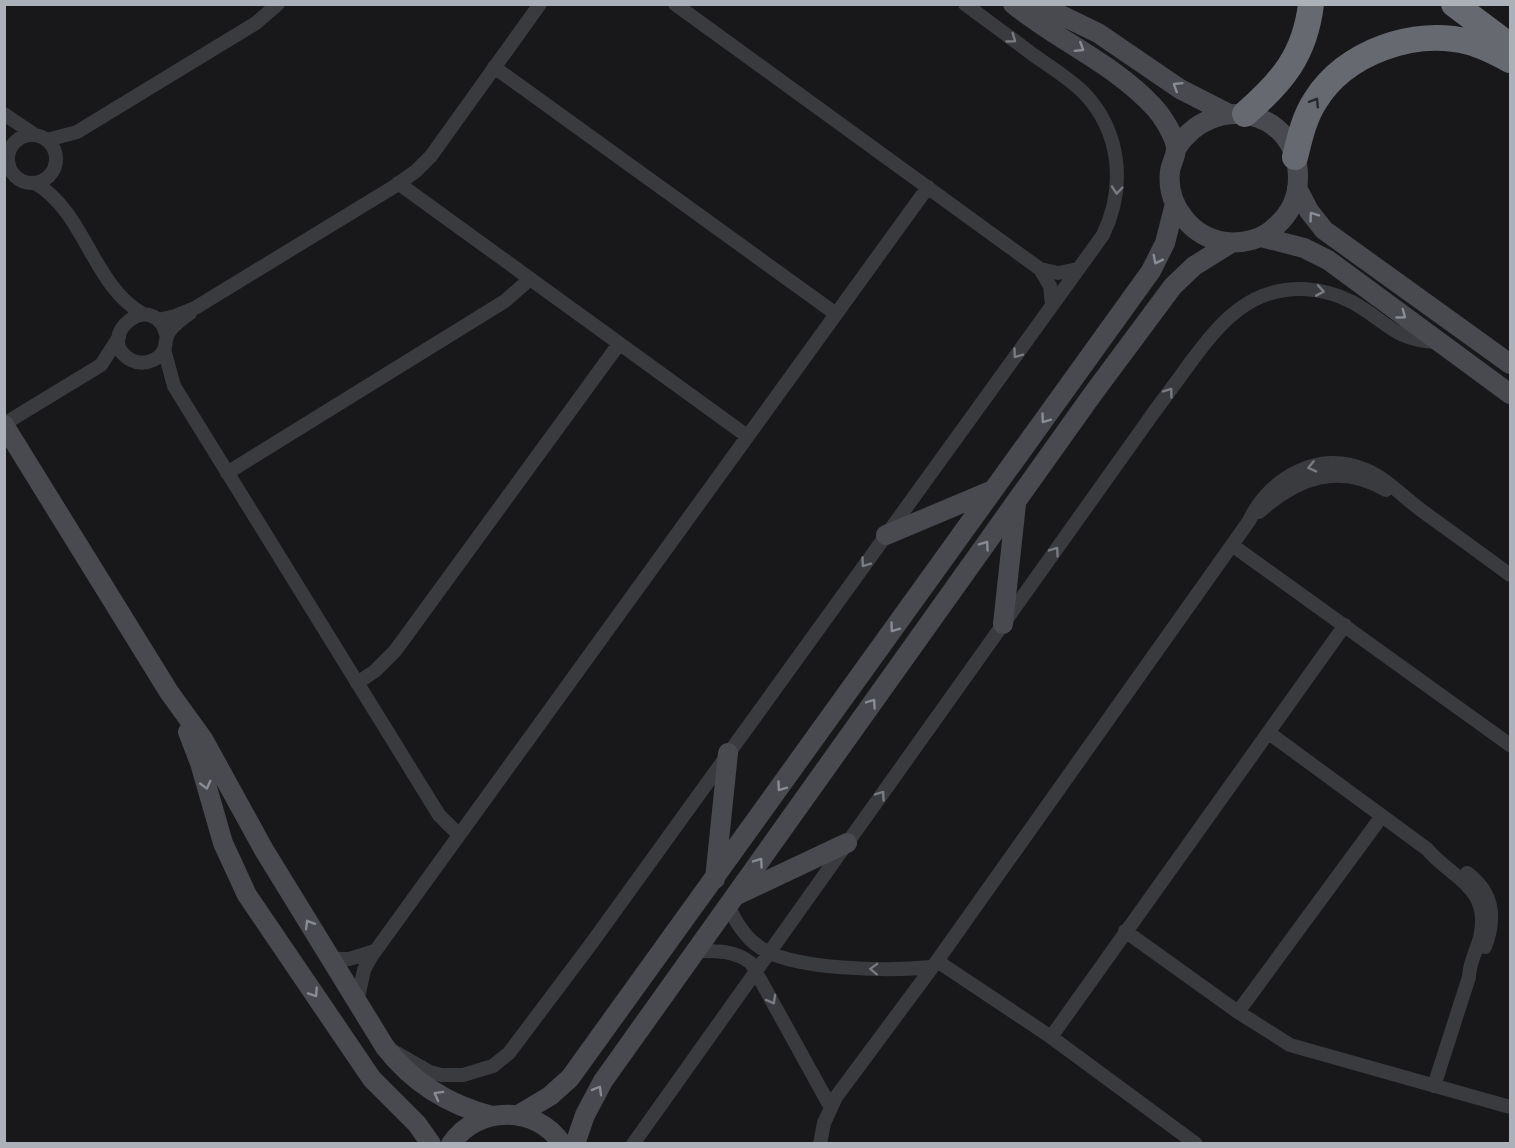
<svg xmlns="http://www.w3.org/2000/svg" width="1515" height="1148" font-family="'Roboto Condensed',sans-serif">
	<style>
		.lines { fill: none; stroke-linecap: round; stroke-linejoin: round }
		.street { stroke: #3a3b3f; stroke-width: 14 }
		.secondary { stroke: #484a4f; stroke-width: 20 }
		.highway { stroke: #666970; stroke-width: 26 }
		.oneway { stroke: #797b82 }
		.oneway2 { stroke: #898c94 }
		.oneway3 { stroke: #28282c }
	</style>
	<rect width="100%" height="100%" fill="#18181a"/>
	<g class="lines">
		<!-- street -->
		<path class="street" d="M 675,4 L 1040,269 L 1058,273 L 1078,269
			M 494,67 L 836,314
			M 4,114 L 35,135
			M8 159a24 24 0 1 1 48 0a24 24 0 1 1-48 0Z
			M 47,140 L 77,132 L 256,23 L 278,4
			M 35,183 C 86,213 92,285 143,314
			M 398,183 L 747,436
			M 1040,269 L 1050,286 L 1052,305
			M 158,320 L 175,316 L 195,308 L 395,186 L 416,171 L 431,156 L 540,4
			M 167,337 C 155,285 91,337 131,360 C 143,366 158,361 164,350 C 166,346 165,341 167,336 C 170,328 183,318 190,313
			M 164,349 L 174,386 L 439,815 L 458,834
			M 4,424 L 101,365 L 119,337
			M 227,473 L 505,301 L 530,279
			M 1259,512 C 1297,478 1339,462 1386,490
			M 1232,545 L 1510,745
			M 357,683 L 375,671 L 395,651 L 619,344
			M 1269,733 L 1427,849 C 1450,877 1489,886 1481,932 C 1479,948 1469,961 1469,977 L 1434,1086
			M 1467,873 C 1493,892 1496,918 1485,947
			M 728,905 C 735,921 744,936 758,946 C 791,971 892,971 932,967
			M 1125,931 L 1238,1012 L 1290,1045 L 1510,1107
			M 695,951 C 716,951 734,950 751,963 L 830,1106
			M 331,959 L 349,959 L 375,951
			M 937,961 L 1051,1037 L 1196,1144
			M 357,1002 L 364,970 L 371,957 L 928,187
			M 1238,1012 L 1382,816
			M 1051,1037 L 1345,625
			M 395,1052 L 430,1072 L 441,1075 L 463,1075 L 493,1066 L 509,1053 L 591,944 L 1103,235 C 1126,187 1121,132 1084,93 C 1069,78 1049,66 1032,54 C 1010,37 988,21 965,4
			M 633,1144 L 1147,422 C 1161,402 1176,383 1190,363 C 1220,323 1249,287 1304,289 C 1320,290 1337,294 1352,302 C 1387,321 1393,340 1437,342
			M 820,1144 L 824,1123 L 836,1097 L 937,961 L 1249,521 C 1269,478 1319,449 1366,470 C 1389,480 1405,499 1425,513 C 1454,534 1482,554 1510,575"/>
		<!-- secondary -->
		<path class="secondary" d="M 1013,4 C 1058,41 1113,63 1153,106 C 1161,114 1176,137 1176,149 C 1176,156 1171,164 1170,171 C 1166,205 1192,238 1226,242 C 1244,244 1263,239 1276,226 C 1290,214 1298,197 1298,178 C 1299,110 1213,90 1176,149
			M 1038,4 L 1098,33 L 1180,89 L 1229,114
			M 1297,188 L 1309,211 L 1324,230 L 1510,364
			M 1261,237 L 1304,248 L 1328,260 L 1510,394
			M 4,425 L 169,692 L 203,739 L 264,850 L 385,1047 C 413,1083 448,1105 492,1116
			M 886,535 L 993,490
			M 1003,624 L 1016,504
			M 188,732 L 200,763 L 223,843 L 247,895 L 372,1079 L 417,1124 L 431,1144
			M 715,879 L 728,753
			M 737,895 L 847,843
			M 518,1115 L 550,1096 L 570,1078 L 1151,271 L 1165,243 L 1175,204
			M 451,1144 C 477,1105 537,1105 562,1144
			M 575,1144 L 585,1115 L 603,1081 L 1092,395 L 1173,286 L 1194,266 L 1231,243"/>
		<!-- highway -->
		<path class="highway" d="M 1454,4 L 1510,46
			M 1245,114 C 1282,82 1305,55 1311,4
			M 1295,157 C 1300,137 1304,118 1315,101 C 1345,52 1414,28 1469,42 C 1484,46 1497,53 1510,60"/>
	</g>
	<!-- one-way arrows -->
	<defs><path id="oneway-chevron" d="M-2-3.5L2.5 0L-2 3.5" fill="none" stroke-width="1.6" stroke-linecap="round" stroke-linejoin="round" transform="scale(1.5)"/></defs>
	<g class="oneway">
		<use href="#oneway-chevron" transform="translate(1012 39) rotate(36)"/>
		<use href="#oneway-chevron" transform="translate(1117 190) rotate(95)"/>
		<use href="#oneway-chevron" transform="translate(1320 291) rotate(10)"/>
		<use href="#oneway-chevron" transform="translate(1017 354) rotate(126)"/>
		<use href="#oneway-chevron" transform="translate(1169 392) rotate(-54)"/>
		<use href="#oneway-chevron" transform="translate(1312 467) rotate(167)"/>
		<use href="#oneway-chevron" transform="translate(1055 551) rotate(-55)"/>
		<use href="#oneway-chevron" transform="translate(865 563) rotate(126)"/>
		<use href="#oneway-chevron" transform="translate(881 795) rotate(-55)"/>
		<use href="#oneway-chevron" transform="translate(874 969) rotate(-178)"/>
		<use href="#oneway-chevron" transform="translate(772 1000) rotate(61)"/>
	</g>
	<g class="oneway2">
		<use href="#oneway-chevron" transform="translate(1080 48) rotate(32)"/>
		<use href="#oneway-chevron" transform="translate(1177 86) rotate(-148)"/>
		<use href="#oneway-chevron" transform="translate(1313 216) rotate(-126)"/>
		<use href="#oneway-chevron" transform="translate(1157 260) rotate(117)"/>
		<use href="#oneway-chevron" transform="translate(1402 315) rotate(36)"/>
		<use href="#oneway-chevron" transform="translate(1045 419) rotate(126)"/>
		<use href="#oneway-chevron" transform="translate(985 545) rotate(-55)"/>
		<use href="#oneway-chevron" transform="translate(894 628) rotate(126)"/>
		<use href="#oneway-chevron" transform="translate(872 703) rotate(-55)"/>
		<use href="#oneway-chevron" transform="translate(206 785) rotate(75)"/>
		<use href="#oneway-chevron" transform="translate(781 787) rotate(126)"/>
		<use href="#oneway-chevron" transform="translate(759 862) rotate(-55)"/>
		<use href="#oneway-chevron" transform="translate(309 924) rotate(-121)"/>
		<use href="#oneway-chevron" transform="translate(314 993) rotate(56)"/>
		<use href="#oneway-chevron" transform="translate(598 1090) rotate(-60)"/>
		<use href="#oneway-chevron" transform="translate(438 1095) rotate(-151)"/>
	</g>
	<use class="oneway3" href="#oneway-chevron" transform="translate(1315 102) rotate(-58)"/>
	<!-- border -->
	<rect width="1515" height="1148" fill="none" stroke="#acb0b9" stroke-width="12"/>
</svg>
